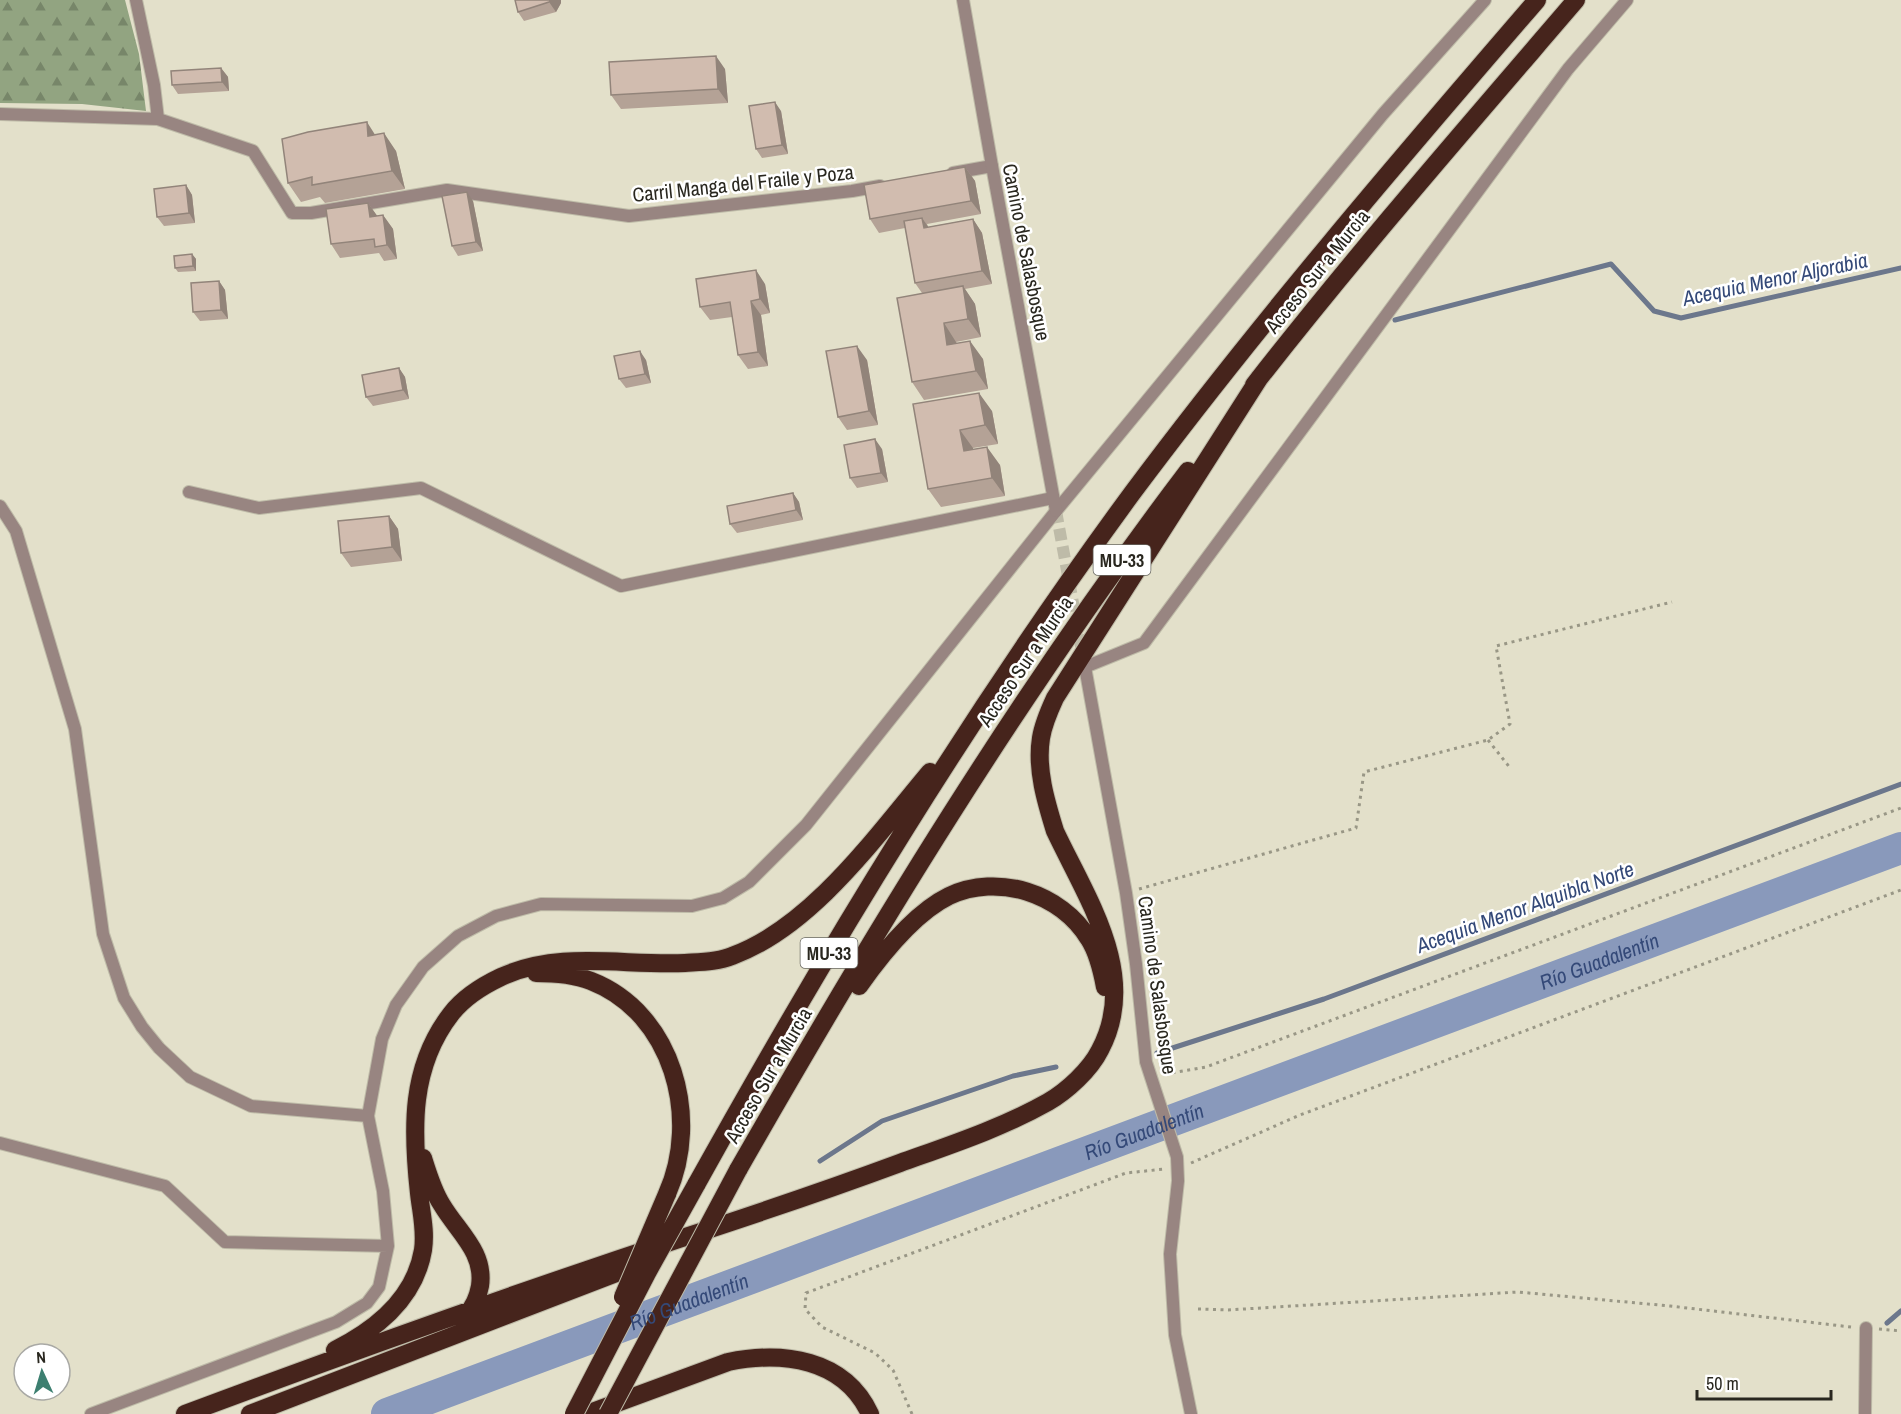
<svg xmlns="http://www.w3.org/2000/svg" width="1901" height="1414" font-family="'Archivo Narrow',sans-serif">
	<style>
		.forest { fill: url(#forest-firs) }
		.lines { fill: none; stroke-linecap: round; stroke-linejoin: round }
		.stream { stroke: #6c778c; stroke-width: 5 }
		.river { stroke: #8999bb; stroke-width: 32 }
		.tertiary-tunnel { stroke: #bebba8; stroke-width: 12; stroke-dasharray: 12 6; stroke-linecap: butt }
		.minor-casing { stroke: #bebba8; stroke-width: 14 }
		.tertiary-casing { stroke: #bebba8; stroke-width: 14 }
		.motorway-casing { stroke: #bebba8; stroke-width: 20 }
		.path { stroke: #999786; stroke-width: 3; stroke-dasharray: 3 4.5; stroke-linecap: butt }
		.minor { stroke: #988581; stroke-width: 12 }
		.tertiary { stroke: #988581; stroke-width: 12 }
		.motorway { stroke: #46241c; stroke-width: 18 }
		.motorway-bridge-casing { stroke: #bebba8; stroke-width: 20; stroke-linecap: butt }
		.motorway-bridge { stroke: #46241c; stroke-width: 18 }
		.wall { fill: #b4a296 }
		.shaded-wall { fill: #92847a }
		.building { fill: #d1bcaf; stroke: #92847a; stroke-width: 1.5 }
		.labels { text-anchor: middle; dominant-baseline: central; stroke-width: 5; stroke-linejoin: round; paint-order: stroke }
		.shield { fill: #fff; stroke: #696862; stroke-width: 1.5 }
		.shield-label { font-size: 18px; font-weight: bold; fill: #29271f }
		.street-label { font-size: 20px; fill: #29271f; stroke: #fff }
		.water-label { font-size: 21px; font-style: italic; fill: #344978; stroke: #fff }
	</style>
	<defs>
		<pattern id="forest-firs" width="22" height="20" patternUnits="userSpaceOnUse" patternTransform="scale(1.5)"><rect width="22" height="20" fill="#92a481"/><path d="M5 1l3.5 6h-7zM16 11l3.5 6h-7z" fill="#778669"/></pattern>
	</defs>
	<rect width="100%" height="100%" fill="#e3e0ca"/>
	<!-- forest -->
	<path class="forest" d="M 0,0 L 125,0 L 139,54 L 146,111 L 82,104 L 0,103 Z"/>
	<g class="lines">
		<!-- stream -->
		<path class="stream" d="M 1395,320 L 1611,264 L 1654,311 L 1681,318 L 1901,268
			M 1157,1053 L 1324,999 L 1901,784
			M 820,1161 L 882,1121 L 1013,1076 L 1056,1067
			M 1887,1323 L 1901,1311"/>
		<!-- river -->
		<path class="river" id="s1" d="M 387,1414 L 1901,848"/>
		<!-- tertiary-tunnel -->
		<path class="tertiary-tunnel" d="M 1056,511 L 1083,657"/>
		<!-- minor casing -->
		<g class="minor-casing">
			<path id="minor" d="M 136,0 L 154,85 L 158,119
				M 0,114 L 158,119 L 253,151 L 292,213 L 311,213 L 447,190 L 629,216 L 852,191 L 880,186
				M 953,173 L 992,166
				M 189,492 L 259,508 L 421,488 L 621,586 L 1053,498
				M 0,506 L 16,531 L 75,729 L 103,934 L 124,998 L 142,1027 L 159,1048 L 190,1077 L 251,1106 L 368,1116
				M 1085,667 L 1144,643 L 1568,69 L 1627,0
				M 0,1143 L 165,1186 L 225,1242 L 388,1246
				M 91,1414 L 336,1322 L 367,1303 L 379,1287 L 388,1246 L 383,1191 L 368,1116 L 382,1039 L 396,1005 L 423,967 L 458,936 L 496,916 L 541,904 L 692,906 L 723,898 L 749,882 L 806,825 L 1056,511 L 1383,114 L 1485,0
				M 1865,1414 L 1866,1328"/>
		</g>
		<!-- tertiary casing -->
		<g class="tertiary-casing">
			<path id="tertiary" d="M 963,0 L 992,166 L 1056,511
				M 1085,667 L 1126,893 L 1136,964 L 1146,1062 L 1177,1157 L 1178,1181 L 1170,1254 L 1175,1335 L 1191,1414"/>
		</g>
		<!-- motorway casing -->
		<g class="motorway-casing">
			<path id="motorway" d="M 1254,385 C 1357,253 1467,127 1576,0
				M 536,973 C 555,973 573,974 591,981 C 673,1013 701,1118 667,1194
				M 859,986 C 881,955 914,913 949,896 C 998,873 1061,893 1089,939 C 1098,953 1102,971 1105,987
				M 423,1158 C 428,1174 433,1191 442,1205 C 458,1232 485,1252 480,1286 C 478,1297 474,1307 466,1315
				M 738,1170 C 875,930 1020,692 1188,471
				M 696,1185 C 829,946 971,712 1133,492 C 1260,322 1398,161 1537,0
				M 335,1350 C 377,1329 415,1298 423,1250 C 426,1230 421,1212 419,1193 C 412,1129 410,1067 451,1014 C 464,997 482,986 501,977 C 560,950 623,966 685,963 C 701,962 718,962 732,956 C 812,927 876,836 930,772
				M 185,1414 C 348,1353 513,1294 679,1239 C 753,1215 827,1190 900,1163 C 950,1145 1002,1128 1048,1102 C 1067,1091 1090,1070 1100,1050 C 1140,975 1087,899 1055,831 C 1046,802 1036,769 1041,738 C 1043,725 1049,711 1055,698 L 1260,377
				M 250,1414 L 637,1265
				M 587,1414 L 728,1362 C 782,1351 844,1358 870,1414"/>
		</g>
		<!-- path -->
		<path class="path" d="M 1488,740 L 1511,769
			M 1139,889 L 1356,828 L 1364,772 L 1488,740 L 1510,724 L 1496,646 L 1672,602
			M 1165,1074 L 1206,1067 L 1901,808
			M 1191,1163 L 1300,1115 L 1901,890
			M 1198,1309 L 1228,1310 L 1518,1292 L 1670,1306 L 1851,1327
			M 1879,1329 L 1901,1331
			M 912,1414 L 893,1370 L 875,1353 L 822,1327 L 805,1309 L 806,1293 L 1126,1173 L 1165,1169"/>
		<!-- minor -->
		<use href="#minor" class="minor"/>
		<!-- tertiary -->
		<use href="#tertiary" class="tertiary"/>
		<!-- motorway -->
		<use href="#motorway" class="motorway"/>
		<!-- motorway-bridge casing -->
		<g class="motorway-bridge-casing">
			<path id="motorway-bridge" d="M 623,1297 L 667,1194
				M 574,1414 L 647,1273 L 696,1185
				M 608,1414 L 738,1170"/>
		</g>
		<!-- motorway-bridge -->
		<use href="#motorway-bridge" class="motorway-bridge"/>
	</g>
	<!-- wall -->
	<path class="wall" d="M 515,0 L 561,3 L 556,12 L 524,21 L 518,12 Z
		M 221,68 L 228,77 L 229,91 L 178,94 L 172,85 Z
		M 725,69 L 728,103 L 621,109 L 611,95 Z
		M 781,111 L 788,154 L 762,158 L 756,149 Z
		M 375,134 L 396,151 L 405,189 L 325,203 L 320,197 L 301,202 L 288,183 Z
		M 965,167 L 975,181 L 981,214 L 927,224 L 928,227 L 973,219 L 982,233 L 992,284 L 965,289 L 975,304 L 981,337 L 956,342 L 957,343 L 983,359 L 988,389 L 924,400 L 912,382 L 922,293 L 915,283 L 905,228 L 879,233 L 870,219 Z
		M 186,185 L 192,195 L 195,223 L 164,226 L 157,217 Z
		M 473,201 L 483,251 L 458,256 L 452,246 Z
		M 368,203 L 377,216 L 383,215 L 393,229 L 397,259 L 384,261 L 379,253 L 340,258 L 331,244 Z
		M 192,254 L 196,259 L 196,271 L 178,272 L 175,268 Z
		M 219,281 L 225,290 L 228,319 L 200,321 L 193,312 Z
		M 765,284 L 770,313 L 761,315 L 768,366 L 748,369 L 738,355 L 732,317 L 710,320 L 700,307 Z
		M 646,360 L 651,383 L 626,388 L 619,379 Z
		M 867,360 L 878,425 L 847,430 L 838,417 Z
		M 399,368 L 405,377 L 409,399 L 373,406 L 366,397 Z
		M 913,404 L 992,411 L 998,444 L 973,448 L 973,450 L 1000,465 L 1005,496 L 941,507 L 928,489 Z
		M 882,449 L 888,482 L 857,488 L 850,478 Z
		M 793,493 L 799,502 L 803,520 L 737,533 L 730,524 Z
		M 389,516 L 398,529 L 402,561 L 351,567 L 341,553 Z"/>
	<!-- shaded-wall -->
	<path class="shaded-wall" d="M 551,0 L 561,0 L 561,3 L 556,12 L 549,2 Z
		M 716,56 L 725,69 L 728,103 L 718,89 Z
		M 221,68 L 228,77 L 229,91 L 222,82 Z
		M 775,102 L 781,111 L 788,154 L 782,145 Z
		M 367,122 L 379,141 L 368,136 Z
		M 384,133 L 396,151 L 405,189 L 392,171 Z
		M 965,167 L 975,181 L 981,214 L 971,201 Z
		M 186,185 L 192,195 L 195,223 L 189,213 Z
		M 467,192 L 473,201 L 483,251 L 476,242 Z
		M 368,203 L 378,217 L 370,217 Z
		M 383,215 L 393,229 L 397,259 L 387,245 Z
		M 922,218 L 932,232 L 924,228 Z
		M 973,219 L 982,233 L 992,284 L 982,271 Z
		M 192,254 L 196,259 L 196,271 L 193,266 Z
		M 756,270 L 765,284 L 770,313 L 760,299 Z
		M 219,281 L 225,290 L 228,319 L 221,310 Z
		M 963,286 L 975,304 L 981,337 L 968,319 Z
		M 751,301 L 761,315 L 768,366 L 758,352 Z
		M 944,323 L 956,342 L 960,363 L 947,345 Z
		M 970,341 L 983,359 L 988,389 L 976,371 Z
		M 857,346 L 867,360 L 878,425 L 869,411 Z
		M 640,351 L 646,360 L 651,383 L 645,374 Z
		M 399,368 L 405,377 L 409,399 L 403,390 Z
		M 979,393 L 992,411 L 998,444 L 985,425 Z
		M 960,430 L 973,448 L 976,469 L 964,451 Z
		M 875,439 L 882,449 L 888,482 L 881,473 Z
		M 987,447 L 1000,465 L 1005,496 L 992,478 Z
		M 793,493 L 799,502 L 803,520 L 796,510 Z
		M 389,516 L 398,529 L 402,561 L 392,547 Z"/>
	<!-- building -->
	<path class="building" d="M 515,0 L 551,0 L 549,2 L 518,12 Z
		M 716,56 L 718,89 L 611,95 L 609,62 Z
		M 221,68 L 222,82 L 172,85 L 171,71 Z
		M 775,102 L 782,145 L 756,149 L 749,106 Z
		M 367,122 L 368,136 L 384,133 L 392,171 L 312,185 L 312,177 L 288,183 L 282,139 L 308,132 Z
		M 965,167 L 971,201 L 870,219 L 864,185 Z
		M 186,185 L 189,213 L 157,217 L 154,189 Z
		M 467,192 L 476,242 L 452,246 L 442,196 Z
		M 368,203 L 370,217 L 383,215 L 387,245 L 375,247 L 374,239 L 331,244 L 326,209 Z
		M 922,218 L 924,228 L 973,219 L 982,271 L 915,283 L 904,221 Z
		M 192,254 L 193,266 L 175,268 L 174,256 Z
		M 756,270 L 760,299 L 751,301 L 758,352 L 738,355 L 730,302 L 700,307 L 696,279 Z
		M 219,281 L 221,310 L 193,312 L 191,283 Z
		M 963,286 L 968,319 L 944,323 L 947,345 L 970,341 L 976,371 L 912,382 L 897,298 Z
		M 857,346 L 869,411 L 838,417 L 826,351 Z
		M 640,351 L 645,374 L 619,379 L 614,356 Z
		M 399,368 L 403,390 L 366,397 L 362,375 Z
		M 979,393 L 985,425 L 960,430 L 964,451 L 987,447 L 992,478 L 928,489 L 913,404 Z
		M 875,439 L 881,473 L 850,478 L 844,445 Z
		M 793,493 L 796,510 L 730,524 L 727,506 Z
		M 389,516 L 392,547 L 341,553 L 338,521 Z"/>
	<g class="labels">
		<!-- shield labels -->
		<g class="shield">
			<rect x="1093.5" y="545" width="57" height="30" rx="4.5"/>
			<rect x="800.5" y="938" width="57" height="30" rx="4.5"/>
		</g>
		<g class="shield-label">
			<text x="1122" y="560">MU-33</text>
			<text x="829" y="953">MU-33</text>
		</g>
		<!-- street labels -->
		<g class="street-label">
			<text transform="translate(743 183) rotate(-6)">Carril Manga del Fraile y Poza</text>
			<text transform="translate(1027 252) rotate(79)">Camino de Salasbosque</text>
			<text transform="translate(1317 271) rotate(-51)">Acceso Sur a Murcia</text>
			<text transform="translate(1025 661) rotate(-56)">Acceso Sur a Murcia</text>
			<text transform="translate(1158 985) rotate(82)">Camino de Salasbosque</text>
			<text transform="translate(768 1075) rotate(-60)">Acceso Sur a Murcia</text>
		</g>
		<!-- water labels -->
		<g class="water-label">
			<text transform="translate(1775 279) rotate(-12)">Acequia Menor Aljorabia</text>
			<text transform="translate(1525 907) rotate(-20)">Acequia Menor Alquibla Norte</text>
			<text stroke="none"><textPath href="#s1" startOffset="1294">Río Guadalentín</textPath></text>
			<text stroke="none"><textPath href="#s1" startOffset="808">Río Guadalentín</textPath></text>
			<text stroke="none"><textPath href="#s1" startOffset="322">Río Guadalentín</textPath></text>
		</g>
	</g>
	<!-- north arrow -->
	<g transform="translate(42 1372) rotate(356)"><circle r="28" fill="#ffffff" stroke="#a9a9a5" stroke-width="1.5"/>
	<path d="M0-4.5L10 22L0 15L-10 22Z" fill="#3c7f70"/>
	<text y="-9" font-size="16" font-weight="bold" text-anchor="middle" fill="#29271f">N</text>
	</g>
	<!-- scale -->
	<path d="M1697 1390v9h134v-9" fill="none" stroke="#29271f" stroke-width="3"/>
	<text x="1706" y="1390" font-size="18" fill="#29271f" stroke="#ffffff" stroke-width="4.5" paint-order="stroke">50 m</text>
</svg>
